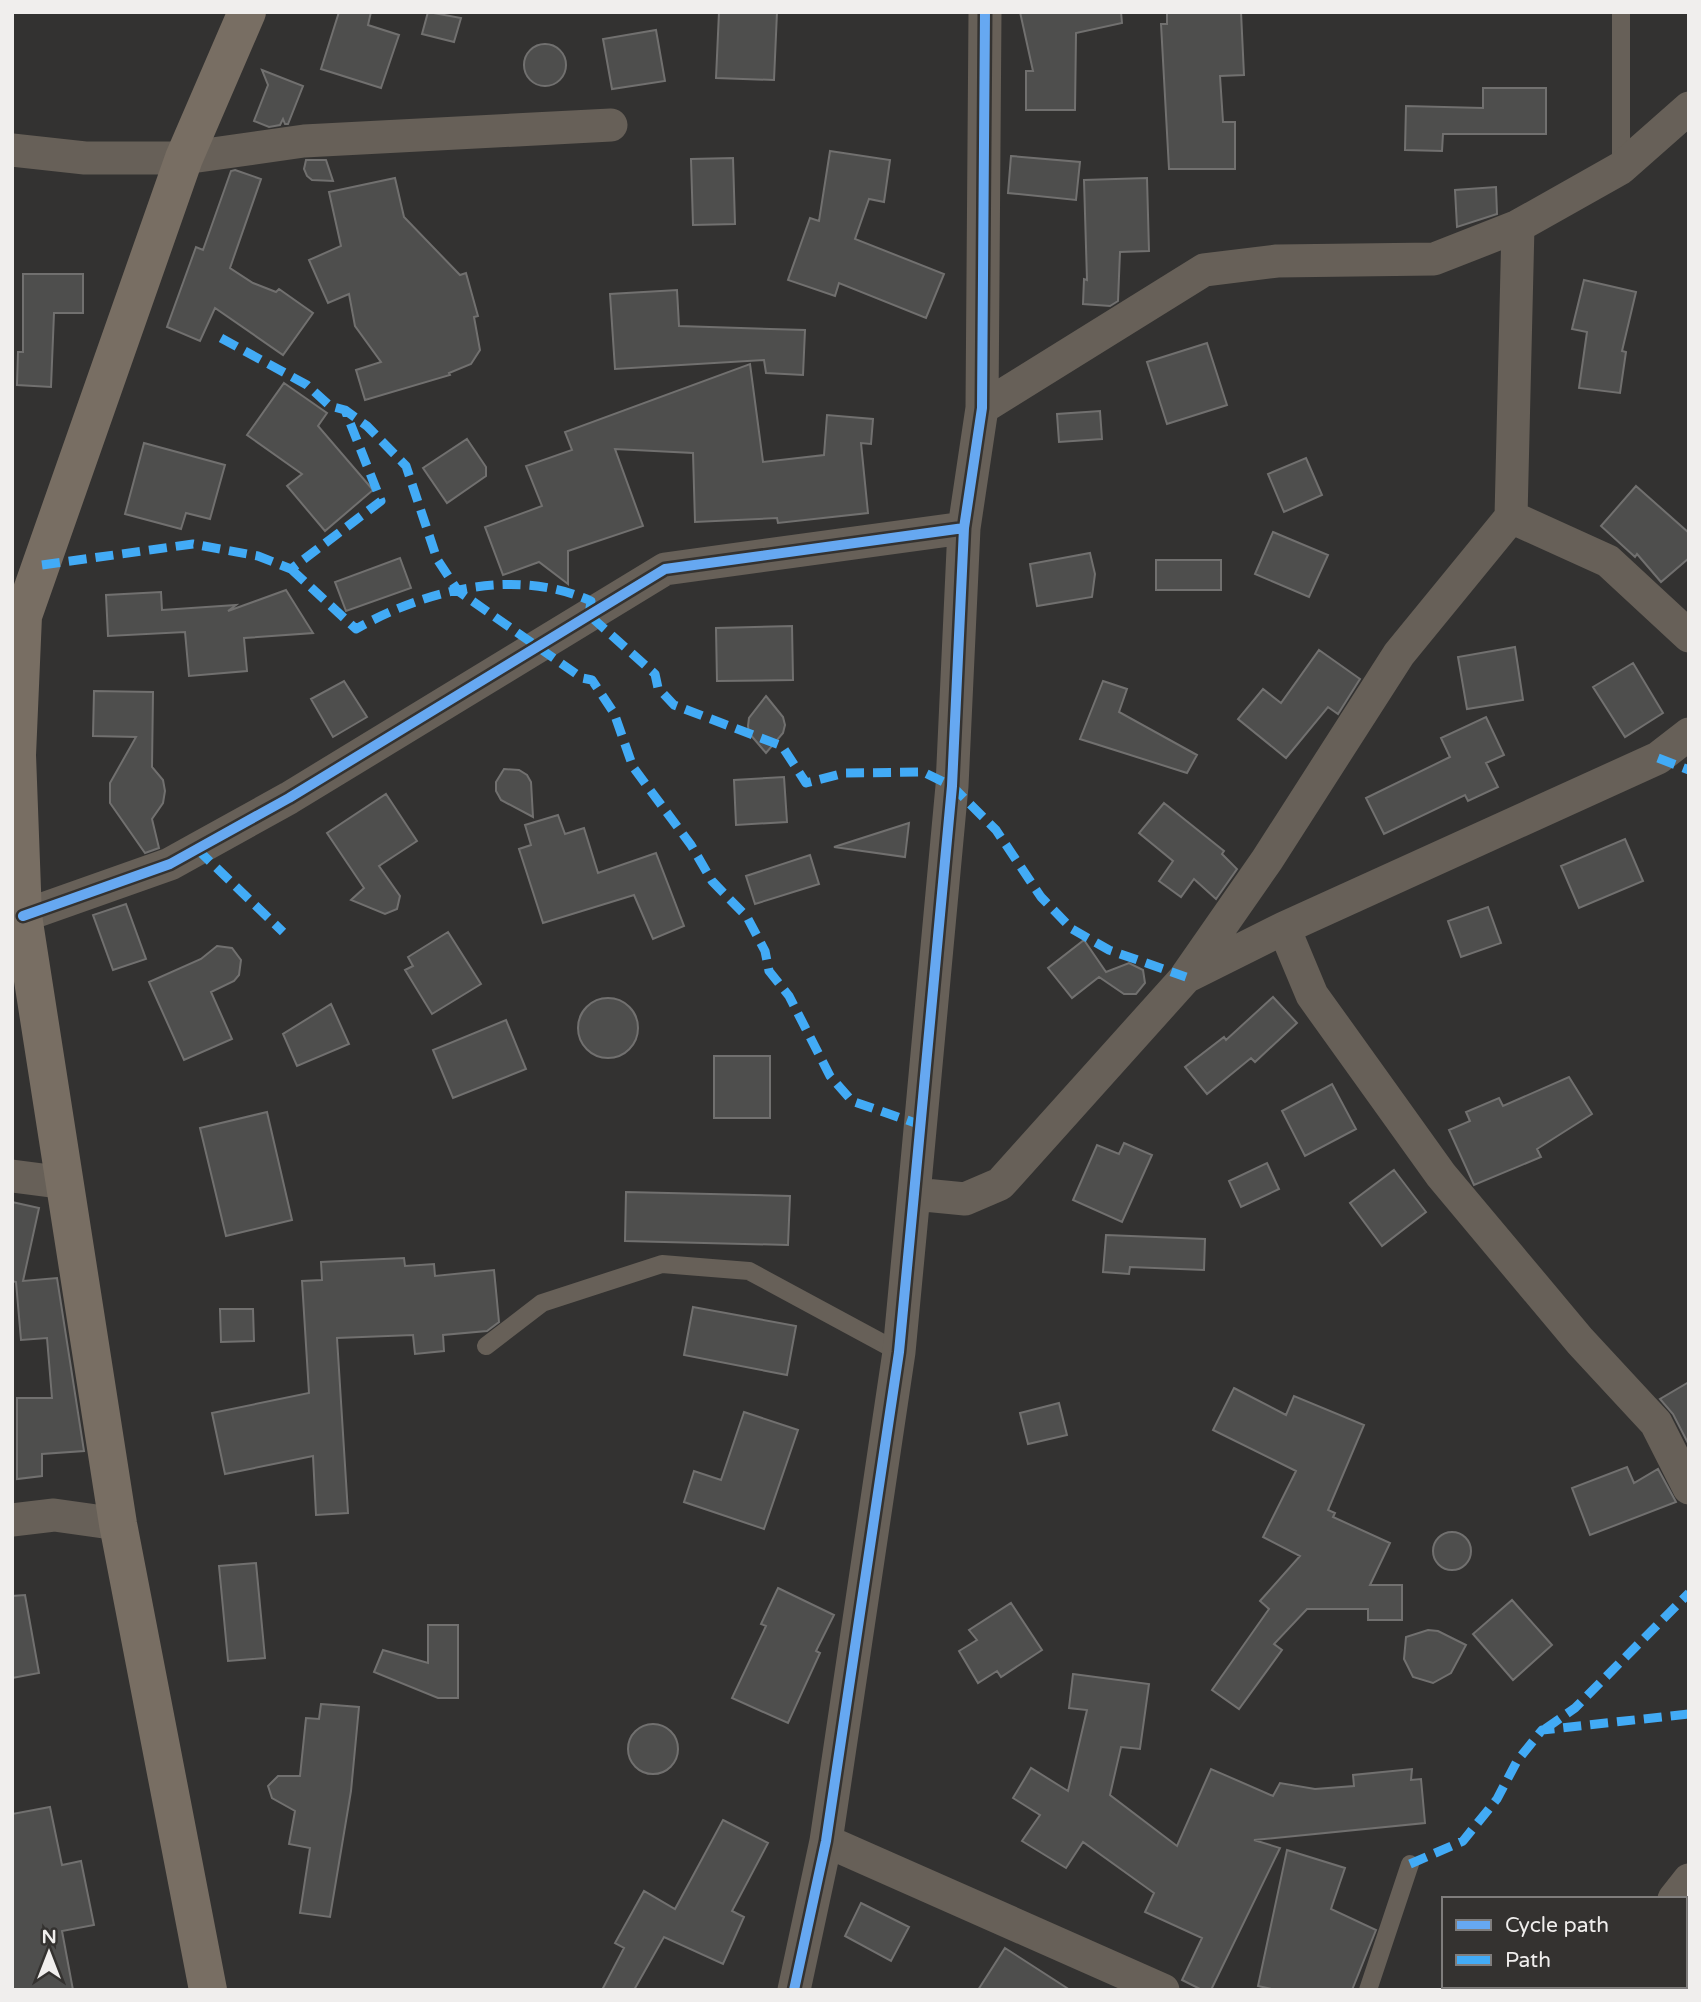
<svg xmlns="http://www.w3.org/2000/svg" width="1701" height="2002" font-family="'Varela Round',sans-serif">
	<style>
		.building { fill: #4e4e4d; stroke: #71706f; stroke-width: 2 }
		.lines { fill: none; stroke-linecap: round; stroke-linejoin: round }
		.lane { stroke: #676058; stroke-width: 18 }
		.street { stroke: #676058; stroke-width: 33 }
		.highway { stroke: #786e63; stroke-width: 38 }
		.quiet { stroke: #42abf6; stroke-width: 9; stroke-dasharray: 18 9; stroke-linecap: butt }
		.cycleway-casing { stroke: #343230; stroke-width: 15 }
		.cycleway { stroke: #66a8f1; stroke-width: 10 }
	</style>
	<rect width="100%" height="100%" fill="#333231"/>
	<!-- building -->
	<path class="building" d="M 339,12 L 371,12 L 368,25 L 399,35 L 381,88 L 321,69 Z
		M 428,12 L 461,18 L 454,42 L 422,34 Z
		M 719,12 L 777,12 L 774,80 L 716,78 Z
		M 1020,12 L 1121,12 L 1122,23 L 1076,33 L 1075,110 L 1026,110 L 1026,71 L 1033,71 Z
		M 1167,12 L 1241,12 L 1244,75 L 1220,76 L 1223,122 L 1235,122 L 1235,169 L 1169,169 L 1161,24 L 1167,24 Z
		M 656,30 L 665,81 L 612,89 L 603,39 Z
		M524 65a21 21 0 1 1 42 0a21 21 0 1 1-42 0Z
		M 262,70 L 303,86 L 288,124 L 285,124 L 283,119 L 280,125 L 269,127 L 254,121 L 268,85 Z
		M 1483,88 L 1546,88 L 1546,134 L 1443,134 L 1442,151 L 1405,150 L 1406,106 L 1483,108 Z
		M 830,151 L 890,160 L 884,202 L 869,199 L 855,239 L 944,274 L 926,318 L 839,283 L 835,296 L 788,280 L 810,218 L 819,221 Z
		M 1011,156 L 1080,162 L 1076,200 L 1008,193 Z
		M 733,158 L 735,224 L 693,225 L 691,159 Z
		M 306,160 L 326,160 L 333,181 L 312,180 L 307,176 L 304,169 Z
		M 235,170 L 261,179 L 230,268 L 253,283 L 276,292 L 279,289 L 313,313 L 283,355 L 215,308 L 200,341 L 167,327 L 196,247 L 203,250 L 231,171 Z
		M 395,178 L 404,217 L 460,275 L 466,273 L 478,316 L 474,317 L 480,350 L 471,364 L 449,373 L 450,375 L 365,400 L 356,370 L 381,362 L 355,326 L 349,294 L 328,303 L 309,260 L 341,246 L 329,192 Z
		M 1147,178 L 1149,251 L 1120,252 L 1118,301 L 1110,306 L 1083,304 L 1084,279 L 1087,280 L 1084,180 Z
		M 1496,187 L 1497,214 L 1457,227 L 1455,190 Z
		M 23,274 L 83,274 L 83,313 L 54,313 L 51,387 L 17,385 L 18,352 L 23,352 Z
		M 1584,280 L 1636,292 L 1622,351 L 1626,352 L 1620,393 L 1579,388 L 1587,332 L 1572,329 Z
		M 677,290 L 679,326 L 805,330 L 803,375 L 766,373 L 764,360 L 615,369 L 610,294 Z
		M 1207,343 L 1227,405 L 1167,424 L 1147,362 Z
		M 750,364 L 763,462 L 824,455 L 827,415 L 873,419 L 871,444 L 861,443 L 868,513 L 778,523 L 777,518 L 695,522 L 693,453 L 615,449 L 643,526 L 568,551 L 568,584 L 539,562 L 503,575 L 485,527 L 542,506 L 526,466 L 572,450 L 565,432 Z
		M 284,383 L 327,413 L 318,426 L 373,490 L 325,531 L 287,486 L 302,474 L 247,435 Z
		M 1100,411 L 1102,439 L 1059,442 L 1057,414 Z
		M 467,439 L 486,467 L 486,476 L 447,503 L 423,468 Z
		M 144,443 L 225,465 L 210,519 L 186,513 L 181,529 L 125,514 Z
		M 1306,458 L 1322,495 L 1284,512 L 1268,474 Z
		M 1636,486 L 1689,533 L 1689,558 L 1661,582 L 1637,554 L 1635,557 L 1601,526 Z
		M 1273,532 L 1328,555 L 1309,597 L 1255,574 Z
		M 1090,553 L 1095,574 L 1092,597 L 1037,606 L 1030,564 Z
		M 400,558 L 411,588 L 346,611 L 335,582 Z
		M 1156,560 L 1221,560 L 1221,590 L 1156,590 Z
		M 286,590 L 313,633 L 244,638 L 247,671 L 189,676 L 185,632 L 108,636 L 106,595 L 161,592 L 162,610 L 236,605 L 228,611 Z
		M 792,626 L 793,680 L 717,681 L 716,628 Z
		M 1515,647 L 1523,700 L 1467,709 L 1458,657 Z
		M 1319,650 L 1360,679 L 1338,714 L 1328,707 L 1286,758 L 1238,719 L 1263,689 L 1281,703 Z
		M 1633,663 L 1663,713 L 1625,737 L 1593,687 Z
		M 344,681 L 367,717 L 333,737 L 311,699 Z
		M 1103,681 L 1127,689 L 1119,712 L 1197,755 L 1187,773 L 1080,739 Z
		M 94,691 L 153,692 L 152,767 L 163,780 L 165,791 L 163,803 L 152,819 L 159,848 L 145,853 L 110,803 L 110,783 L 136,737 L 93,736 Z
		M 766,696 L 783,717 L 785,725 L 783,733 L 766,753 L 749,733 L 748,726 L 749,718 Z
		M 1486,717 L 1504,755 L 1486,763 L 1498,787 L 1468,801 L 1465,795 L 1384,834 L 1366,798 L 1450,757 L 1441,738 Z
		M 504,769 L 519,770 L 527,775 L 531,782 L 533,817 L 501,800 L 496,791 L 496,782 Z
		M 784,777 L 787,822 L 736,825 L 734,780 Z
		M 386,794 L 417,841 L 379,866 L 400,896 L 397,909 L 385,914 L 351,900 L 364,888 L 327,833 Z
		M 1164,803 L 1224,851 L 1222,854 L 1237,869 L 1216,899 L 1194,879 L 1181,897 L 1159,881 L 1173,861 L 1139,833 Z
		M 558,815 L 565,834 L 584,828 L 598,873 L 656,853 L 684,926 L 653,939 L 634,895 L 543,923 L 519,849 L 531,845 L 525,825 Z
		M 909,823 L 905,857 L 834,847 Z
		M 1625,839 L 1643,881 L 1579,908 L 1561,866 Z
		M 810,855 L 819,884 L 755,904 L 746,876 Z
		M 126,904 L 146,959 L 113,970 L 93,915 Z
		M 1488,907 L 1501,943 L 1461,957 L 1448,921 Z
		M 448,932 L 481,984 L 432,1014 L 405,970 L 413,966 L 408,957 Z
		M 1084,940 L 1106,972 L 1129,963 L 1143,970 L 1145,983 L 1136,994 L 1124,994 L 1099,977 L 1072,998 L 1048,968 Z
		M 217,946 L 232,948 L 241,960 L 239,975 L 234,981 L 211,992 L 232,1039 L 184,1060 L 149,982 L 201,959 Z
		M 1273,997 L 1297,1023 L 1255,1062 L 1251,1058 L 1207,1094 L 1185,1067 L 1224,1037 L 1226,1040 Z
		M578 1028a30 30 0 1 1 60 0a30 30 0 1 1-60 0Z
		M 331,1004 L 349,1044 L 297,1066 L 283,1034 Z
		M 506,1020 L 526,1069 L 453,1098 L 433,1050 Z
		M 714,1056 L 770,1056 L 770,1118 L 714,1118 Z
		M 1569,1077 L 1592,1114 L 1537,1149 L 1541,1157 L 1474,1185 L 1449,1130 L 1470,1121 L 1466,1112 L 1499,1098 L 1503,1106 Z
		M 1332,1084 L 1356,1129 L 1305,1156 L 1282,1111 Z
		M 267,1112 L 292,1220 L 226,1236 L 200,1128 Z
		M 1124,1143 L 1152,1155 L 1122,1222 L 1073,1200 L 1097,1145 L 1119,1154 Z
		M 1267,1163 L 1279,1189 L 1241,1207 L 1229,1181 Z
		M 1394,1170 L 1426,1212 L 1382,1246 L 1350,1203 Z
		M 626,1192 L 790,1196 L 788,1245 L 625,1241 Z
		M 12,1202 L 39,1208 L 23,1281 L 57,1278 L 84,1451 L 42,1454 L 42,1476 L 17,1479 L 17,1398 L 52,1398 L 47,1338 L 21,1340 L 16,1282 L 12,1281 Z
		M 1106,1235 L 1205,1239 L 1204,1270 L 1130,1267 L 1129,1274 L 1103,1272 Z
		M 404,1258 L 405,1266 L 434,1264 L 435,1276 L 494,1270 L 499,1322 L 487,1331 L 443,1335 L 444,1351 L 415,1354 L 413,1335 L 337,1338 L 348,1513 L 316,1515 L 313,1456 L 225,1474 L 212,1413 L 309,1393 L 302,1281 L 322,1280 L 321,1262 Z
		M 693,1307 L 796,1326 L 787,1375 L 684,1355 Z
		M 220,1309 L 253,1309 L 254,1341 L 221,1342 Z
		M 1689,1382 L 1689,1445 L 1673,1414 L 1660,1399 Z
		M 1234,1388 L 1286,1415 L 1294,1396 L 1364,1425 L 1328,1510 L 1335,1513 L 1333,1517 L 1390,1543 L 1370,1585 L 1402,1585 L 1402,1620 L 1368,1620 L 1368,1609 L 1307,1609 L 1274,1644 L 1282,1650 L 1239,1709 L 1212,1690 L 1269,1609 L 1260,1601 L 1300,1556 L 1263,1537 L 1296,1471 L 1213,1430 Z
		M 1059,1403 L 1067,1435 L 1028,1444 L 1020,1413 Z
		M 744,1412 L 798,1430 L 764,1529 L 684,1502 L 694,1471 L 721,1480 Z
		M 1627,1467 L 1634,1483 L 1658,1469 L 1676,1502 L 1590,1535 L 1572,1488 Z
		M1433 1551a19 19 0 1 1 38 0a19 19 0 1 1-38 0Z
		M 256,1563 L 265,1658 L 228,1661 L 219,1566 Z
		M 778,1588 L 834,1615 L 816,1651 L 820,1653 L 788,1723 L 732,1698 L 766,1626 L 761,1624 Z
		M 25,1595 L 39,1673 L 12,1678 L 12,1596 Z
		M 1512,1600 L 1552,1645 L 1513,1680 L 1473,1634 Z
		M 1011,1603 L 1042,1650 L 1001,1677 L 997,1671 L 978,1683 L 959,1651 L 977,1640 L 969,1630 Z
		M 428,1625 L 458,1625 L 458,1698 L 438,1698 L 374,1672 L 383,1650 L 428,1663 Z
		M 1428,1630 L 1438,1631 L 1466,1645 L 1451,1673 L 1433,1683 L 1413,1677 L 1404,1659 L 1406,1637 Z
		M 1073,1674 L 1149,1684 L 1140,1749 L 1121,1747 L 1110,1795 L 1177,1846 L 1211,1769 L 1273,1796 L 1280,1783 L 1315,1789 L 1354,1786 L 1353,1775 L 1412,1769 L 1411,1780 L 1421,1779 L 1425,1823 L 1254,1840 L 1280,1848 L 1211,1990 L 1202,1990 L 1182,1980 L 1202,1938 L 1145,1912 L 1154,1893 L 1083,1842 L 1066,1868 L 1022,1841 L 1040,1815 L 1013,1798 L 1031,1768 L 1068,1791 L 1087,1710 L 1069,1708 Z
		M 321,1704 L 359,1707 L 351,1791 L 330,1917 L 300,1913 L 310,1848 L 289,1844 L 295,1811 L 272,1798 L 268,1786 L 278,1776 L 300,1776 L 306,1718 L 319,1719 Z
		M628 1749a25 25 0 1 1 50 0a25 25 0 1 1-50 0Z
		M 50,1807 L 62,1865 L 81,1861 L 94,1925 L 62,1931 L 73,1990 L 12,1990 L 12,1814 Z
		M 723,1820 L 768,1843 L 732,1911 L 744,1917 L 723,1964 L 664,1937 L 634,1990 L 602,1990 L 624,1948 L 615,1943 L 644,1891 L 675,1909 Z
		M 1287,1850 L 1345,1868 L 1331,1909 L 1376,1930 L 1352,1990 L 1276,1990 L 1258,1986 Z
		M 861,1903 L 909,1927 L 891,1961 L 845,1936 Z
		M 1005,1948 L 1070,1990 L 978,1990 Z"/>
	<g class="lines">
		<!-- lane -->
		<path class="lane" d="M 1621,12 L 1621,168
			M 486,1346 L 542,1303 L 662,1264 L 749,1271 L 899,1352
			M 1368,1990 L 1410,1864"/>
		<!-- street -->
		<path class="street" d="M 12,150 L 85,158 L 184,158 L 304,141 L 611,125
			M 982,408 L 1204,270 L 1277,261 L 1434,259 L 1518,226 L 1621,168 L 1689,108
			M 1511,517 L 1608,561 L 1689,636
			M 23,916 L 170,864 L 197,849 L 289,798 L 665,569 L 964,528
			M 1284,928 L 1312,995 L 1441,1175 L 1580,1341 L 1656,1423 L 1689,1488
			M 1187,975 L 1267,860 L 1399,654 L 1511,517 L 1518,226
			M 12,1176 L 66,1183
			M 914,1194 L 965,1199 L 1000,1184 L 1186,977 L 1284,928 L 1658,758 L 1689,734
			M 12,1520 L 54,1515 L 118,1524
			M 826,1841 L 1163,1990
			M 1674,1899 L 1689,1880
			M 794,1990 L 826,1841 L 899,1352 L 914,1194 L 952,786 L 964,528 L 982,408 L 985,12
			M 1605,1990 L 1607,1986"/>
		<!-- highway -->
		<path class="highway" d="M 208,1990 L 118,1524 L 23,916 L 17,755 L 23,616 L 184,158 L 247,12"/>
		<!-- quiet -->
		<path class="quiet" d="M 221,338 L 307,385 L 330,406 L 345,410
			M 42,565 L 193,544 L 258,556 L 291,569 L 381,501 L 345,410 L 367,426 L 406,466 L 437,559 L 458,591 L 582,678 L 592,680 L 614,713 L 633,767 L 691,845 L 712,881 L 747,917 L 765,951 L 769,971 L 789,996 L 830,1076 L 852,1101 L 921,1125
			M 291,569 L 356,629 C 425,590 516,567 591,601 L 589,615 L 655,674 L 658,688 L 674,705 L 782,746 L 806,783 L 844,773 L 923,772 L 952,786 L 996,830 L 1041,897 L 1072,929 L 1109,950 L 1186,977
			M 1658,758 L 1689,770
			M 197,849 L 283,932
			M 1545,1729 L 1575,1708 L 1689,1593
			M 1410,1864 L 1463,1841 L 1497,1799 L 1517,1761 L 1542,1730 L 1689,1714"/>
		<!-- cycleway casing -->
		<g class="cycleway-casing">
			<path id="cycleway" d="M 23,916 L 170,864 L 197,849 L 289,798 L 665,569 L 964,528
				M 794,1990 L 826,1841 L 899,1352 L 914,1194 L 952,786 L 964,528 L 982,408 L 985,12"/>
		</g>
		<!-- cycleway -->
		<use href="#cycleway" class="cycleway"/>
	</g>
	<!-- border -->
	<rect width="1701" height="2002" fill="none" stroke="#f0eeed" stroke-width="28"/>
	<!-- legend -->
	<rect x="1442" y="1897" width="245" height="91" fill="#343230" stroke="#7f7d7c" stroke-width="2"/>
	<rect x="1456" y="1920" width="35" height="10" fill="#66a8f1" stroke="#7f7d7c" stroke-width="2"/>
	<text x="1505" y="1932" font-size="21" fill="#f0eeed">Cycle path</text>
	<rect x="1456" y="1955" width="35" height="10" fill="#42abf6" stroke="#7f7d7c" stroke-width="2"/>
	<text x="1505" y="1967" font-size="21" fill="#f0eeed">Path</text>
	<!-- north arrow -->
	<g transform="translate(49 1953)" stroke="#343230" stroke-width="5" paint-order="stroke">
	<path d="M0-5L12 26L0 18L-12 26Z" fill="#f0eeed"/>
	<text y="-10" font-size="19" font-weight="bold" text-anchor="middle" fill="#f0eeed">N</text>
	</g>
</svg>
